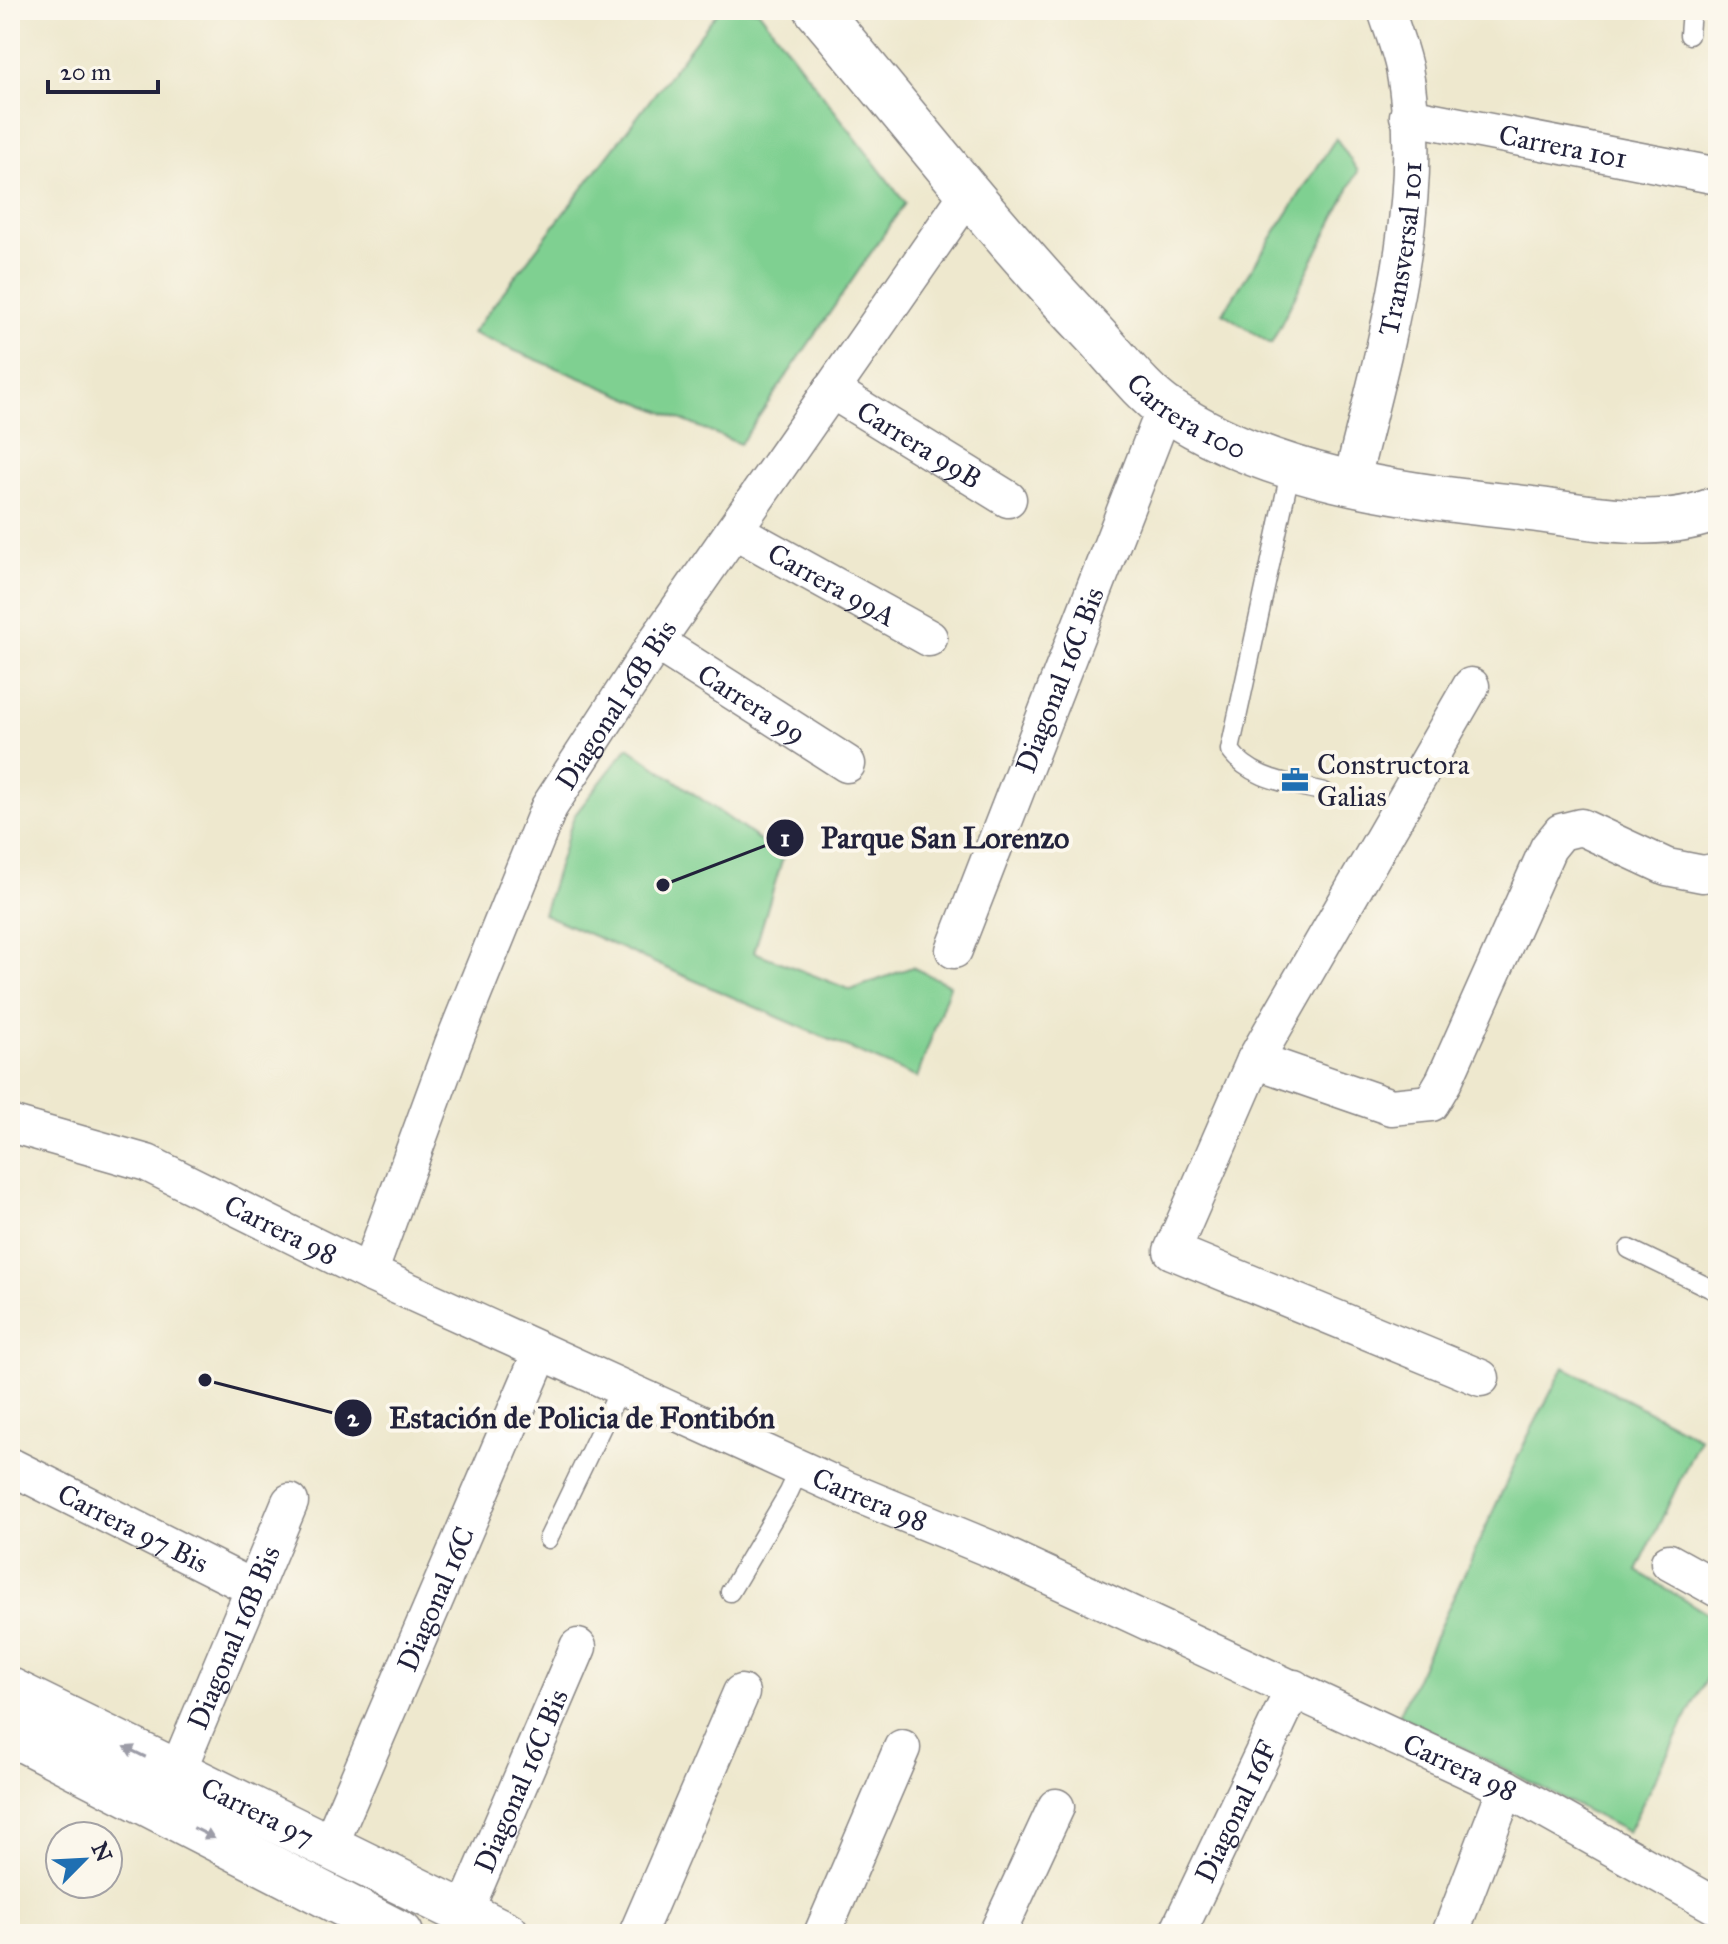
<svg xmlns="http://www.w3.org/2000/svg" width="1728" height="1944" font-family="'IM FELL Great Primer',serif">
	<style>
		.green { fill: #7fd091; stroke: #507966; stroke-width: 2 }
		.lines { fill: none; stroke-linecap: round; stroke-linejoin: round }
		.service-casing { stroke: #888584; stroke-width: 21 }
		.minor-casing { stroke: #888584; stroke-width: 39 }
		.tertiary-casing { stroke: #888584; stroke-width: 47 }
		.service { stroke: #fff; stroke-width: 18 }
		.minor { stroke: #fff; stroke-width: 36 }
		.tertiary { stroke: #fff; stroke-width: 44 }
		.oneway { fill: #9c9ca7 }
		.labels { text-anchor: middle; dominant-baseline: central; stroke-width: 8; stroke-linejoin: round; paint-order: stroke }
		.street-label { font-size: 28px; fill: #22223b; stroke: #fbf7ec }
		.poi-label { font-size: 28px; fill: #22223b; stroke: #fbf7ec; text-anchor: start }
		.leader { fill: none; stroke: #22223b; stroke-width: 3 }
		.callout-dot { fill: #22223b; stroke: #fbf7ec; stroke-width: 3 }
		.mark-label { font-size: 24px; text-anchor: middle; font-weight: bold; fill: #fff }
		.callout-label { font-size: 30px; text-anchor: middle; font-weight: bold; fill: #22223b; stroke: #fbf7ec; stroke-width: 8; stroke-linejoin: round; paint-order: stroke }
	</style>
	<rect width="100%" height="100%" fill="#fbf7ec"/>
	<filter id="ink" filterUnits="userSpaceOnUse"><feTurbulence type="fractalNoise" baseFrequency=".0125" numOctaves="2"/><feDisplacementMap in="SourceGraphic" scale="16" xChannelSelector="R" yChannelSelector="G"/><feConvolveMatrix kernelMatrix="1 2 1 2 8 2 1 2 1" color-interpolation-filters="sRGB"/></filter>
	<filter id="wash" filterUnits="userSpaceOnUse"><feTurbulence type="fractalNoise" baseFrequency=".006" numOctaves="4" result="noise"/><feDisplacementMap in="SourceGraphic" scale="32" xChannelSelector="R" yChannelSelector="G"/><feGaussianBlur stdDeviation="1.8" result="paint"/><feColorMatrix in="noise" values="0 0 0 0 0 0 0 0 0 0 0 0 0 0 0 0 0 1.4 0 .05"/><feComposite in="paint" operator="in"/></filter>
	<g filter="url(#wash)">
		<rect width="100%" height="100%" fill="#eee8ce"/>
		<!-- green -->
		<path class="green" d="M 719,10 L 758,10 L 905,203 L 740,444 L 472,333 Z
			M 1336,138 L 1358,171 L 1271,344 L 1223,313 Z
			M 628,747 L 783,857 L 754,952 L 851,990 L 912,967 L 950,985 L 917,1078 L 543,914 L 574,816 Z
			M 1564,1367 L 1700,1438 L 1637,1571 L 1718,1620 L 1718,1655 L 1628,1832 L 1399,1715 L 1525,1442 Z"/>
	</g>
	<g filter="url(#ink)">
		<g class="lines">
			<!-- service casing -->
			<g class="service-casing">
				<path id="service" d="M 1689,35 L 1691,10
					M 1291,468 L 1230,750 C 1251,780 1290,783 1324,792
					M 1629,1249 L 1718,1292
					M 548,1539 L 621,1387
					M 730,1592 L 789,1492 L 800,1468"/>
			</g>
			<!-- minor casing -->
			<g class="minor-casing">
				<g id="minor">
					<path id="s1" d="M 1408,116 L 1718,176"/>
					<path id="s2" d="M 831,390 L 1008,499"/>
					<path id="s3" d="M 1351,483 C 1382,356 1430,200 1404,68 C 1400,49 1392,29 1386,10"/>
					<path id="s4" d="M 734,530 L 929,638"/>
					<path id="s5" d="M 656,642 L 847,764"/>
					<path d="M 1471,686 L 1255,1060 L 1172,1251 L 1481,1378"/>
					<path id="s6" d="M 954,950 L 1165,408"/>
					<path d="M 1255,1060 L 1391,1107 L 1431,1103 L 1444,1081 L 1548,848 L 1561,832 L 1581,827 L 1667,867 L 1703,874 L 1718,871"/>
					<path id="s7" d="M 10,1124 L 147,1163 L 369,1273 L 845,1489 L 993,1550 L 1506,1788 L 1718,1907"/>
					<path id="s8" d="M 369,1273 L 453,1044 L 549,807 L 656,642 L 970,191"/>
					<path id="s9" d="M 10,1466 L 255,1589"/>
					<path d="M 1669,1562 L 1718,1589"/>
					<path id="s10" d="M 177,1772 L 290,1502"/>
					<path id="s11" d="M 329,1847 L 541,1352"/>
					<path id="s12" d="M 464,1913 L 578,1647"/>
					<path d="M 637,1934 L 741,1693"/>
					<path d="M 822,1934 L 902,1748"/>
					<path d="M 997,1934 L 1056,1807"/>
					<path id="s13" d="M 1177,1934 L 1294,1688"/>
					<path d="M 1450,1934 L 1506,1788"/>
				</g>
			</g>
			<!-- tertiary casing -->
			<g class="tertiary-casing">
				<g id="tertiary">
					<path id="s14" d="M 817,10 C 908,117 995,231 1092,332 C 1116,357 1140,391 1168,410 C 1270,477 1396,495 1515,507 C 1580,514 1657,535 1718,508"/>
					<path id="s15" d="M 10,1690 L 507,1934"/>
					<path d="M 10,1733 L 401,1934"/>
				</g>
			</g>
			<!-- service -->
			<use href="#service" class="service"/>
			<!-- minor -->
			<use href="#minor" class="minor"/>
			<!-- tertiary -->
			<use href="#tertiary" class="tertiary"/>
		</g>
		<!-- one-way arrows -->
		<defs><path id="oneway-solid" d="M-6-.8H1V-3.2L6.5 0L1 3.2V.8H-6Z" transform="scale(2)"/></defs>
		<g class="oneway">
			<use href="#oneway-solid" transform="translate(135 1752) rotate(-154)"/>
			<use href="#oneway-solid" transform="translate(204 1833) rotate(27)"/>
		</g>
	</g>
	<!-- icons -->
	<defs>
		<g id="office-bare" transform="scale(2.16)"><path d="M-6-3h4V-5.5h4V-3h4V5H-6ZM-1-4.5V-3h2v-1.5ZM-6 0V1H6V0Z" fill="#1f6fb2" stroke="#fbf7ec" stroke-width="2.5" paint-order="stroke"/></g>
	</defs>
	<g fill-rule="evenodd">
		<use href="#office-bare" x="1295" y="780"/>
	</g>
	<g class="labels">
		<!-- street labels -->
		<g class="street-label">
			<text stroke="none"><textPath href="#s1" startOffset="158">Carrera 101</textPath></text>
			<text stroke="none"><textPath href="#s3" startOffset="240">Transversal 101</textPath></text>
			<text stroke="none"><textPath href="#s14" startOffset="552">Carrera 100</textPath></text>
			<text stroke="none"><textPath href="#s2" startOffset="104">Carrera 99B</textPath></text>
			<text stroke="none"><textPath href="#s4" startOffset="112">Carrera 99A</textPath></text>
			<text stroke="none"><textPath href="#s6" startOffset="290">Diagonal 16C Bis</textPath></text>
			<text stroke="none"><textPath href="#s5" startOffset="114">Carrera 99</textPath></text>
			<text stroke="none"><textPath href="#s8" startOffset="622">Diagonal 16B Bis</textPath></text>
			<text stroke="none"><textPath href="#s7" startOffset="292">Carrera 98</textPath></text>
			<text stroke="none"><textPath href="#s7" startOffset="940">Carrera 98</textPath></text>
			<text stroke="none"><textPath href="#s9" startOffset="138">Carrera 97 Bis</textPath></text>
			<text stroke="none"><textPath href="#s11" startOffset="270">Diagonal 16C</textPath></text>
			<text stroke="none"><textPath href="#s10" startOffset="146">Diagonal 16B Bis</textPath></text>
			<text stroke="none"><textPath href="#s7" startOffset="1588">Carrera 98</textPath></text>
			<text stroke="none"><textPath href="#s12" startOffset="144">Diagonal 16C Bis</textPath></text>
			<text stroke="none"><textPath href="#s13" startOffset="136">Diagonal 16F</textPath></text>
			<text stroke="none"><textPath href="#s15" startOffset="276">Carrera 97</textPath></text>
		</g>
		<!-- poi labels -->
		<g class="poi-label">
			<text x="1317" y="764">Constructora<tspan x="1317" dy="32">Galias</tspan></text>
		</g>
	</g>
	<!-- callouts -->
	<path class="leader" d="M663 885L785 838M205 1380L353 1418"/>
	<g class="callout-dot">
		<circle cx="663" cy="885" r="8"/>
		<circle cx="205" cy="1380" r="8"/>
		<circle cx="785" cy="838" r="20"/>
		<circle cx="353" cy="1418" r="20"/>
	</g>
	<g class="mark-label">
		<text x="785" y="846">1</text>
		<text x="353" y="1426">2</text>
	</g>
	<g class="callout-label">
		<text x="945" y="848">Parque San Lorenzo</text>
		<text x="582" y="1428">Estación de Policia de Fontibón</text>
	</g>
	<!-- margin -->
	<rect width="1728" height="1944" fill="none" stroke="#fbf7ec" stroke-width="40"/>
	<!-- north arrow -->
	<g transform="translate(84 1860) rotate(66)"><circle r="38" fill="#fbf7ec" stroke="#a4a2a5" stroke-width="2"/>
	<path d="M0-6L14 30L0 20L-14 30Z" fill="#1f6fb2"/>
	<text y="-12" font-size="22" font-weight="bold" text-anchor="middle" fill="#22223b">N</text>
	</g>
	<!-- scale -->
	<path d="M48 80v12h110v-12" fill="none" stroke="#22223b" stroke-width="4"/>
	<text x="60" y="80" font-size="24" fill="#22223b" stroke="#fbf7ec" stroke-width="6" paint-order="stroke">20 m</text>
</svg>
